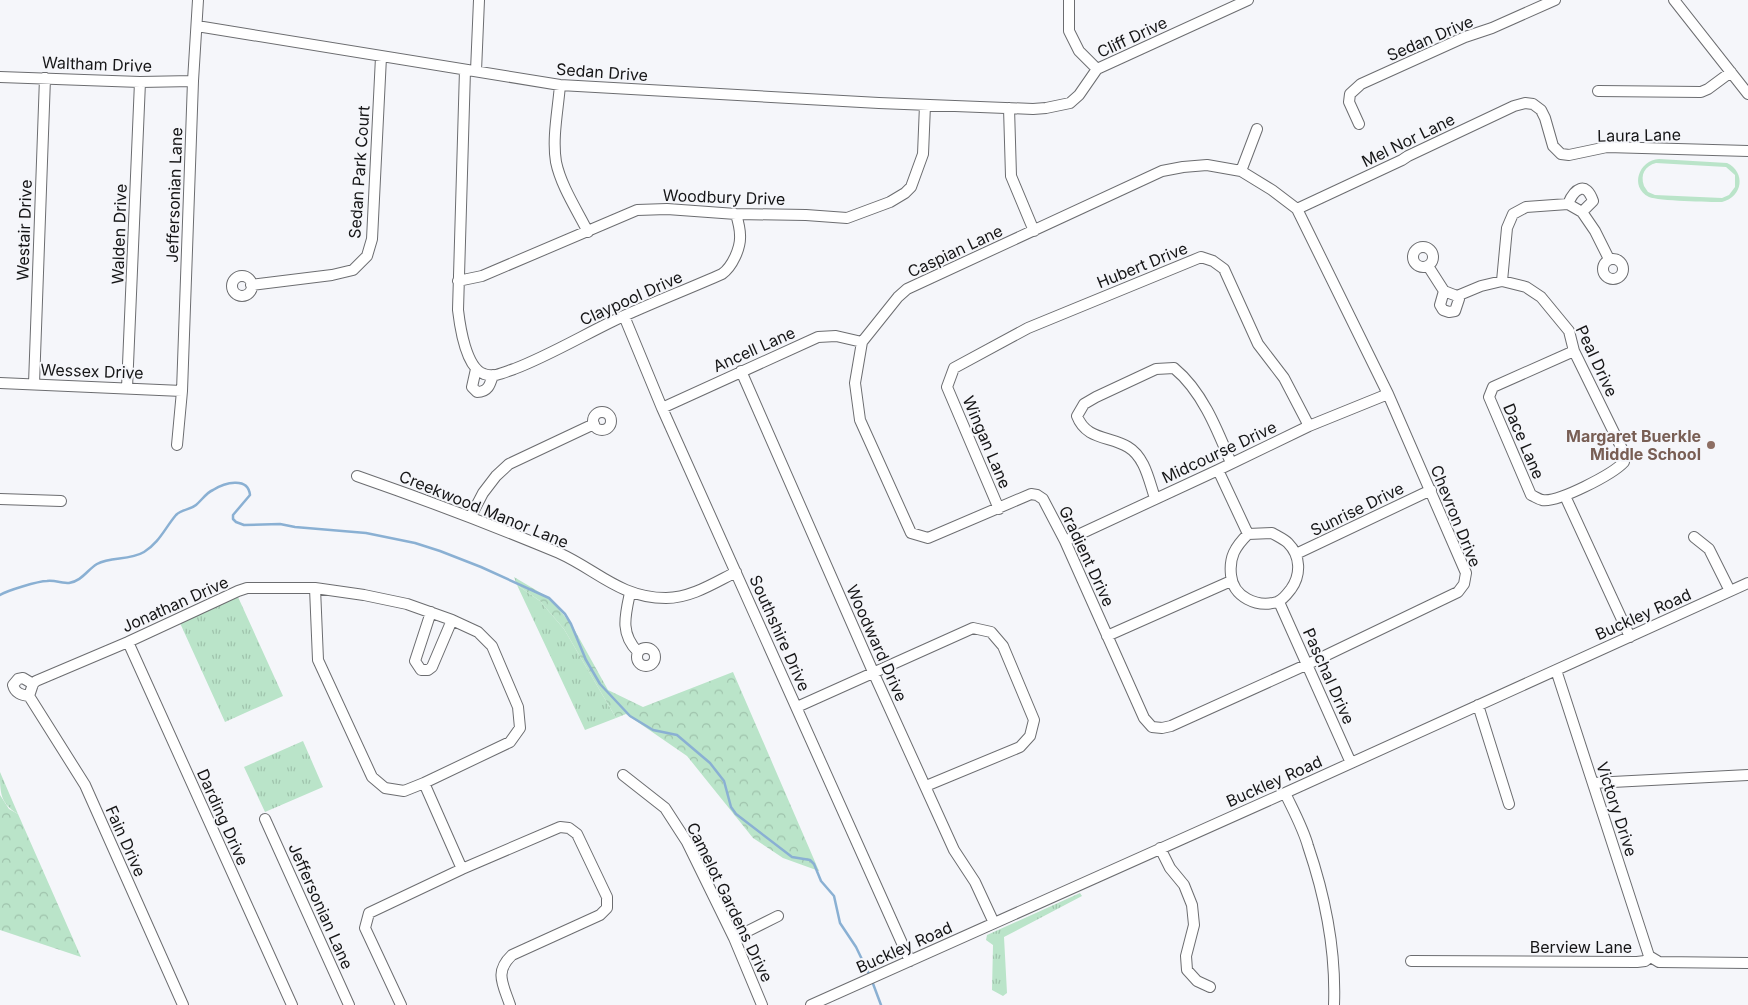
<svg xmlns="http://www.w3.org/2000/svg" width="1748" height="1005" font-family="Inter,sans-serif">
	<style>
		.grass { fill: url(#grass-tufts) }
		.forest { fill: url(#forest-crowns) }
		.pitch { fill: #bae4c9; fill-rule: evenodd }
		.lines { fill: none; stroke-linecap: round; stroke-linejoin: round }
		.stream { stroke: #8ab0d3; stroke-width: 2.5 }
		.minor-casing { stroke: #6c6d70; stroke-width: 12 }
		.minor { stroke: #fff; stroke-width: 10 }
		.education-dot { fill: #8d6e63; stroke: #f5f6fa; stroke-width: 2 }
		.labels { text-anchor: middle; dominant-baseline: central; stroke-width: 4; stroke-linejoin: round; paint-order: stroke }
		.street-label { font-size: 16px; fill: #151516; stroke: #f5f6fa }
		.education-label { font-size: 16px; font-weight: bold; fill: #785e54; stroke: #f5f6fa; text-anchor: end }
	</style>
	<defs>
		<pattern id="grass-tufts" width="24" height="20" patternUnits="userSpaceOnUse" patternTransform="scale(1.25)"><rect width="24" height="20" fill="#bae4c9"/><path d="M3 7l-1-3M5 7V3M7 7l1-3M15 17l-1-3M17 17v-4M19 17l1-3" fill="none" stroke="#9fc3ac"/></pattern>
		<pattern id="forest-crowns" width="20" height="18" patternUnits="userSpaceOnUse" patternTransform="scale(1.25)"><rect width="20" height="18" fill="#bae4c9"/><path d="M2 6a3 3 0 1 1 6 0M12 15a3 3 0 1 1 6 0" fill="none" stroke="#9fc3ac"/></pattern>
	</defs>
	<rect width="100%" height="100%" fill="#f5f6fa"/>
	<!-- grass -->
	<path class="grass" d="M 517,585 L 540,601 L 564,629 L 616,718 L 585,730 Z
		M 238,597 L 283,696 L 225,722 L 180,623 Z
		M 303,741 L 323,787 L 265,812 L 244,767 Z
		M 0,772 L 18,814 C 0,803 0,793 0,772 Z
		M 1080,893 L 1082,896 L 1004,937 L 1007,993 L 1003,996 L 992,990 L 993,945 L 986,940 L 987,935 Z"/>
	<!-- forest -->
	<path class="forest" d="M 514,577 L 551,599 L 573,627 L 608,690 L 643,707 L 733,672 L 819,871 L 783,858 L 753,838 L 687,756 L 626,714 L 616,718 L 564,629 L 540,601 L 517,585 Z
		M 0,795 L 9,809 L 18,814 L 81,957 L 0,930 Z"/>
	<!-- pitch -->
	<path class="pitch" d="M 1659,159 L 1727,163 C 1746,172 1743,197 1722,202 C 1710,202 1658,201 1649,197 C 1629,187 1639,160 1659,159 ZM 1656,163 L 1726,167 L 1735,175 L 1735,187 L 1729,195 L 1722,198 L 1655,195 L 1648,192 L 1644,186 C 1640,174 1645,166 1656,163 Z"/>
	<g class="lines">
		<!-- stream -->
		<path class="stream" d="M 0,595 C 6,591 38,581 47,581 C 54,580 62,583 69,583 C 82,581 87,570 97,564 C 111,556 129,561 144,552 C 159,543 165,528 176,515 C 182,509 190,510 196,505 C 202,500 206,493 213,490 C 224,483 248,476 250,495 L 233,515 L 233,519 L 236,522 L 244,525 L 280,524 L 295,527 L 366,533 L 415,543 L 440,551 L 481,567 L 549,598 L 565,614 L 571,624 L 586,660 L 600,684 L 630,716 L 653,730 L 677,735 L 710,763 L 724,781 L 731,807 L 736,814 L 792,857 L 810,860 L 814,864 L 821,881 L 834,896 L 840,923 L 856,947 L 870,976
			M 872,981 L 881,1005"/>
		<!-- minor casing -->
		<g class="minor-casing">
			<path id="minor" d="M 1069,0 L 1069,31 L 1079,51 L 1097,69
				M 1674,0 L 1748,94
				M 197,26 L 560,85 L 879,103 L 1033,109 L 1046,108 L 1070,103 L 1079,95 L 1097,69 L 1248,0
				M 465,70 L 458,310 C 460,327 466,368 484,374 C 494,378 505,372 514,369 C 546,357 582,336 613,321 C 649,304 686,290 722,274 C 732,267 741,248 740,235 C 740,228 738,221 736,214
				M 476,71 L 479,0
				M 0,77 L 140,82 L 193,81
				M 560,85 C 558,110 552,138 556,162 C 561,186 577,210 588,232
				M 1598,91 L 1701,92 L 1708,89 L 1731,72
				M 1009,108 L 1011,176 L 1034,231
				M 1359,124 L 1349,102 L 1350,94 L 1361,84 L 1465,37 L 1492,28 L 1555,0
				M 1207,165 L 1241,171 L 1272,190 L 1297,209 L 1388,394 L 1466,573 L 1464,584 L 1458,592 L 1308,664 L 1171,726 L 1162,728 L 1152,727 L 1144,718 L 1065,541 L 1043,499 L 1037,495 L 1031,494 L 928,538 L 911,533 L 860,420 L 855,383 L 862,342 L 898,297 L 907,289 L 1162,171 L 1183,167 Z
				M 1241,171 L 1257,129
				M 1568,204 C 1574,189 1586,180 1593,201 L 1582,212
				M 1297,209 L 1402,160 L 1408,156 L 1514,106 L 1525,103 L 1533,104 L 1541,110 L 1545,118 L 1553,146 L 1561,154 L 1569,155 L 1607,147 L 1748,151
				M1413 257a10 10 0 1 1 20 0a10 10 0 1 1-20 0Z
				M1603 269a10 10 0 1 1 20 0a10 10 0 1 1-20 0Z
				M 1428,266 L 1444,291 L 1457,296 L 1481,286 L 1502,281 L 1526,287 L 1541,297 L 1569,331 L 1574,351 L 1624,453 L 1624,462 C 1613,474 1558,503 1542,500 C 1538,499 1534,496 1531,495 L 1489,397 L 1493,387 L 1574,351
				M232 286a10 10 0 1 1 20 0a10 10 0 1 1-20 0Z
				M 458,281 L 482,276 L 637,210 L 667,209 L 736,214 L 806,215 L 847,218 L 890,202 L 905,193 L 911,187 L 923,154 L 925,105
				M 1502,281 L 1507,228 L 1513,214 L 1526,207 L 1568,204 L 1582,212 L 1595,231 L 1609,259
				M 251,285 L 332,275 L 353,270 L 367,256 L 372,239 L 381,57
				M 1444,291 L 1440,305 L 1443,310 L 1449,312 L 1455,311 L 1459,299 L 1457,296
				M 624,316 L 662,408 L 910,961
				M 476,369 L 472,387 L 477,392 C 488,392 490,385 493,375
				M 741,371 L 874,674 L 954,850 L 975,882 L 994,923
				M 0,383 L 182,391
				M 34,384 L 45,78
				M 127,388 L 140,82
				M 662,408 L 818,337 L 836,336 L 862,342
				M593 421a9 9 0 1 1 18 0a9 9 0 1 1-18 0Z
				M 177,445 L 182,391 L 193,81 L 198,0
				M 1218,470 L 1248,534
				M 357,476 C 426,500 492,525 559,553 C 597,570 620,598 666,598 C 691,598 714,583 736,572
				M 1565,496 L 1630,637
				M 1155,498 C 1149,481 1145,457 1128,447 C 1110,436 1086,440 1077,416 L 1084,404 L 1096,397 L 1156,369 L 1174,368 C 1202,391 1217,429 1231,463
				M 0,499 L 61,501
				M 999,509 L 947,387 L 954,368 L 1028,328 L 1201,257 L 1213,261 L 1224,269 L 1258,344 L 1284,378 L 1309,426
				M 471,516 L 483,493 L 496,476 L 509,464 L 594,424
				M 1272,533 C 1277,536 1284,539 1288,543 C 1301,556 1301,575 1291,589 C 1288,593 1283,600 1277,602 C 1257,608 1233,597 1231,575 C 1229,557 1235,547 1248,534 Z
				M 1694,537 L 1709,549 L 1730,591
				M 1065,541 L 1218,470 L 1309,426 L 1388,394
				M 1296,554 L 1431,490
				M 630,593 C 625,616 620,634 638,652
				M 1279,602 L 1351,763
				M 431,612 L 415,661 L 421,670 L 428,670 L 432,667 L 452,620
				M 1107,636 L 1231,581
				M 128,642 L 292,1005
				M637 657a9 9 0 1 1 18 0a9 9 0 1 1-18 0Z
				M 1556,670 L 1649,956 L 1659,962 L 1748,963
				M 29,696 L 33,684 L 36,681 L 128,642 L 238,591 L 247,588 L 315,588 L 364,595 L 407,604 L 452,620 L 478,632 L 492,646 L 518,707 L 520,728 L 510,742 L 424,783 L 404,791 L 385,788 L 372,777 L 318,660 L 315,588
				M 29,696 L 85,785 L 183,1005
				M 29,696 C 21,695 15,693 13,685 L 18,679 L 23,678 L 33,684
				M 1478,705 L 1509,804
				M 797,707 L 973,628 L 991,632 L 1003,646 L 1034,720 L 1030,736 L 1020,747 L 926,786
				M 623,775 L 665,808 L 687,842 L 734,938 L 762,1005
				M 424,783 L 462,869
				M 1593,783 L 1748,775
				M 1285,793 C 1293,810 1303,828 1308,846 C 1325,896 1336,952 1334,1005
				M 265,819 L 349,1005
				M 1160,848 L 1170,868 L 1184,885 L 1192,905 L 1194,925 L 1186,956 L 1187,970 L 1197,981 L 1210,987
				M 734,938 L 778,916
				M 1411,961 L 1637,962 L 1645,961 L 1650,957
				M 401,1005 L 365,928 L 369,913 L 462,869 L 560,827 L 569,828 L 577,834 L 607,897 L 607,908 L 600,915 L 512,955 C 494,972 503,984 510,1005
				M 811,1005 L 1285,793 L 1748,583"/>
		</g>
		<!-- minor -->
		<use href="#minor" class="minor"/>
	</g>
	<!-- markers -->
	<circle class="education-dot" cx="1711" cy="445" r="5"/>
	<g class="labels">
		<!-- street labels -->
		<g class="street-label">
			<text transform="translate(1132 37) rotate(-25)">Cliff Drive</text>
			<text transform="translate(1430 38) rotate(-23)">Sedan Drive</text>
			<text transform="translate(97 64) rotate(2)">Waltham Drive</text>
			<text transform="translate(602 72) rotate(4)">Sedan Drive</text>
			<text transform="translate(1639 135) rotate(-1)">Laura Lane</text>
			<text transform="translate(1408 140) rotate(-26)">Mel Nor Lane</text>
			<text transform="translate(359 172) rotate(-86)">Sedan Park Court</text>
			<text transform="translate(174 195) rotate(-88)">Jeffersonian Lane</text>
			<text transform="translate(724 197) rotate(2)">Woodbury Drive</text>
			<text transform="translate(24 230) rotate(-88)">Westair Drive</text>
			<text transform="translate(119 234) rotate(-88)">Walden Drive</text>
			<text transform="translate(955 251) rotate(-25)">Caspian Lane</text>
			<text transform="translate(1142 265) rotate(-22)">Hubert Drive</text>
			<text transform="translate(631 298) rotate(-24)">Claypool Drive</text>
			<text transform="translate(754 349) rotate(-24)">Ancell Lane</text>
			<text transform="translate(1597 361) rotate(65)">Peal Drive</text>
			<text transform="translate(92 371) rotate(2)">Wessex Drive</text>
			<text transform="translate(1524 441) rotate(67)">Dace Lane</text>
			<text transform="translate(987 442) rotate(67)">Wingan Lane</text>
			<text transform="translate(1219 452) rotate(-25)">Midcourse Drive</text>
			<text transform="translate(484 509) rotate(22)">Creekwood Manor Lane</text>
			<text transform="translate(1357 509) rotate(-26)">Sunrise Drive</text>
			<text transform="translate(1456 516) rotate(68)">Chevron Drive</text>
			<text transform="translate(1087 556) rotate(65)">Gradient Drive</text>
			<text transform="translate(175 604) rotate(-24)">Jonathan Drive</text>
			<text transform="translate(1643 614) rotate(-24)">Buckley Road</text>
			<text transform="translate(780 633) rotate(66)">Southshire Drive</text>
			<text transform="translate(877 643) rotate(66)">Woodward Drive</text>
			<text transform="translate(1329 676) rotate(66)">Paschal Drive</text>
			<text transform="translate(1274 781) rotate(-24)">Buckley Road</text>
			<text transform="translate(1617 809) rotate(72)">Victory Drive</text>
			<text transform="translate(223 817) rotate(66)">Darding Drive</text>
			<text transform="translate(126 841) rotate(66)">Fain Drive</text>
			<text transform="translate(730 902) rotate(64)">Camelot Gardens Drive</text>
			<text transform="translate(321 906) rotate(66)">Jeffersonian Lane</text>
			<text transform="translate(904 947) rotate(-24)">Buckley Road</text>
			<text x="1581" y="947">Berview Lane</text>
		</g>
		<!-- education labels -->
		<g class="education-label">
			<text x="1701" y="436">Margaret Buerkle<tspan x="1701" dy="18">Middle School</tspan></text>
		</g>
	</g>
</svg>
